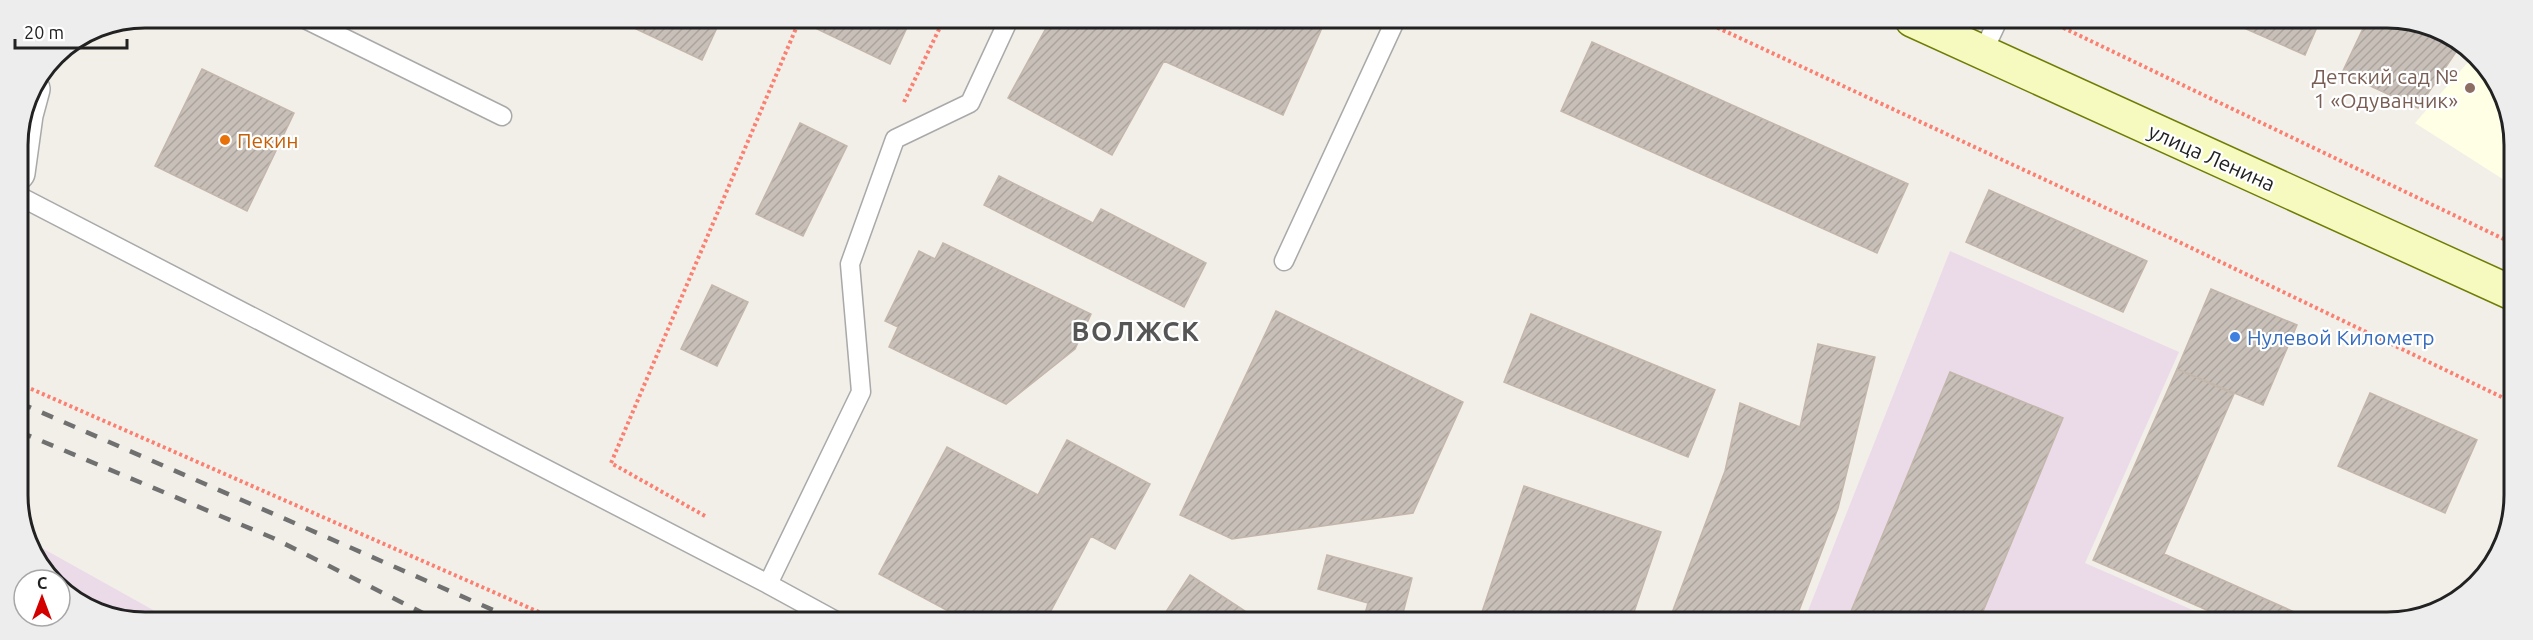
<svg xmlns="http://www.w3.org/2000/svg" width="2533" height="640" font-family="Ubuntu,sans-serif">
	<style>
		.industrial { fill: #ebdbe8 }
		.education { fill: #ffffe5 }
		.building { fill: url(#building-hatch); stroke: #c4b6ab; stroke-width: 1.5 }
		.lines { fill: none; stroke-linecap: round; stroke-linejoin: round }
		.service-casing { stroke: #a9a9a9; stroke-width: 21 }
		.minor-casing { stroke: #a9a9a9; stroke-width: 36 }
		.secondary-casing { stroke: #707d05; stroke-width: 36 }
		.path { stroke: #fa8072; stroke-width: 4; stroke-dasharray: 3 3; stroke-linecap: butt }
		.service { stroke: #fff; stroke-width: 18 }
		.minor { stroke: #fff; stroke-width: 33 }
		.secondary { stroke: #f7fabf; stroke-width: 33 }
		.rail { stroke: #707070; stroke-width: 4.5; stroke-dasharray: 12 12; stroke-linecap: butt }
		.education-dot { fill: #8d6e63; stroke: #fff; stroke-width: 2 }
		.food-dot { fill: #e8710a; stroke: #fff; stroke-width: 2 }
		.shop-dot { fill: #3f7fe0; stroke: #fff; stroke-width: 2 }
		.labels { text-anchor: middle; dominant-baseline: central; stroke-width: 4.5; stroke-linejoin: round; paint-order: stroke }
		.education-label { font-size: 21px; fill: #785e54; stroke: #fff; text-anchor: end }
		.food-label { font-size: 21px; fill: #c56008; stroke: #fff; text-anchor: start }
		.street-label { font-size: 21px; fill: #222; stroke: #fff }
		.shop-label { font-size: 21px; fill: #366cbe; stroke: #fff; text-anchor: start }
		.district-label { font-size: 27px; font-weight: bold; letter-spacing: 1.5px; fill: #555; stroke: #fff }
		.rim { fill: none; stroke: #222; stroke-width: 3 }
	</style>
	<defs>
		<pattern id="building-hatch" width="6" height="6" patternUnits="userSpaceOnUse" patternTransform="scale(1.5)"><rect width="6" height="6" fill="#c7bfb8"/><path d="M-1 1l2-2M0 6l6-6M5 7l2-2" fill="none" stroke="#aba49e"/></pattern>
	</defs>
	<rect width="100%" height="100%" fill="#f2efe9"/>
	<!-- industrial -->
	<path class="industrial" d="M 1950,251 L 2179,352 L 2085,563 L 2220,622 L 1804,621 Z
		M 33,543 L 171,620 L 120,619 L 60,587 L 60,580 L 53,580 Z"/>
	<!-- education -->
	<path class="education" d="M 2475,54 L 2478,55 L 2512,120 L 2512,185 L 2415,123 Z"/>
	<!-- building -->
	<path class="building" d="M 615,19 L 721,19 L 702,60 Z
		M 822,19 L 911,19 L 890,64 L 817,29 Z
		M 1051,19 L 1326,19 L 1283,115 L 1164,61 L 1112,155 L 1008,98 Z
		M 2226,20 L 2320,20 L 2305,55 Z
		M 2367,20 L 2413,21 L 2460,46 L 2418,108 L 2342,73 Z
		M 1592,42 L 1908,184 L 1877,253 L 1561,111 Z
		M 202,69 L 294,113 L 247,211 L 155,166 Z
		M 800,123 L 847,146 L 803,236 L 756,214 Z
		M 999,176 L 1093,223 L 1101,209 L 1206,263 L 1184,307 L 984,205 Z
		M 1989,190 L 2147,261 L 2123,312 L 1966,242 Z
		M 943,243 L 1091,314 L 1075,349 L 1006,404 L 889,347 L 898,327 L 885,321 L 919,251 L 935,259 Z
		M 712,285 L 748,302 L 717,366 L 681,349 Z
		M 2211,289 L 2297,325 L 2263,405 L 2177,369 Z
		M 1276,311 L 1463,402 L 1413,513 L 1232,539 L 1180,515 Z
		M 1531,314 L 1715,390 L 1688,457 L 1504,382 Z
		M 1818,344 L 1875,357 L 1838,508 L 1795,621 L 1669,621 L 1725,471 L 1740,403 L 1800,427 Z
		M 2177,369 L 2234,394 L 2164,554 L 2317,622 L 2234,622 L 2093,560 Z
		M 1950,372 L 2063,418 L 1979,621 L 1847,621 Z
		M 2370,393 L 2477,440 L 2445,513 L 2338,466 Z
		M 1067,440 L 1150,484 L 1115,549 L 1091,536 L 1046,620 L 965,620 L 879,574 L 947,447 L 1038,495 Z
		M 1524,486 L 1661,532 L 1631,621 L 1479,621 Z
		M 2512,511 L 2512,520 L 2494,551 Z
		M 1327,555 L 1412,578 L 1401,621 L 1363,621 L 1368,603 L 1318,589 Z
		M 1190,575 L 1251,615 L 1247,621 L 1160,621 Z"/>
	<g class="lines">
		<!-- service casing -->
		<g class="service-casing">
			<path id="service" d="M 303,18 L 502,116
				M 1983,52 L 1998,20
				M 19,196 L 768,584 L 861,392 L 850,264 L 895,139 L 970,103 L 1009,19
				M 1284,261 L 1396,19
				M 768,584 L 834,620"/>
		</g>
		<!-- minor casing -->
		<g class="minor-casing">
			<path id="minor" d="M 18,173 L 26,115 L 33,89"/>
		</g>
		<!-- secondary casing -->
		<g class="secondary-casing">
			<path id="secondary" d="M 1912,20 L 2512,293"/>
		</g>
		<!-- path -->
		<path class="path" d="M 1701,20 L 2177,241 L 2512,402
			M 2047,20 L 2512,243
			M 904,102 L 944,19
			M 20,384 L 557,620
			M 705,516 L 611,463 L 800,19"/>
		<!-- service -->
		<use href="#service" class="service"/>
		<!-- minor -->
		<use href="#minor" class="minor"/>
		<!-- secondary -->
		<use href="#secondary" class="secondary"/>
		<!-- rail -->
		<path class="rail" d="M 20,403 L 516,620
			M 20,432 L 273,538 L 437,620"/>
	</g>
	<!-- markers -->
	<circle class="education-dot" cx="2470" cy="88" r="6"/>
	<circle class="food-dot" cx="225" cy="140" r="6"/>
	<circle class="shop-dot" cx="2235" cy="337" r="6"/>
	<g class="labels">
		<!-- education labels -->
		<g class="education-label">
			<text x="2458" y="76">Детский сад №<tspan x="2458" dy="24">1 «Одуванчик»</tspan></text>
		</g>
		<!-- food labels -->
		<g class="food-label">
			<text x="237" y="140">Пекин</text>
		</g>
		<!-- street labels -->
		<g class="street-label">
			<text transform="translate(2212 157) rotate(24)">улица Ленина</text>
		</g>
		<!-- shop labels -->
		<g class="shop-label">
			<text x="2247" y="337">Нулевой Километр</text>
		</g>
		<!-- district labels -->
		<g class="district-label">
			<text x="1136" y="331">ВОЛЖСК</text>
		</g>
	</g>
	<!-- crop -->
	<path d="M0 0H2533V640H0ZM145 28H2387A117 117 0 0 1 2504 145V495A117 117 0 0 1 2387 612H145A117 117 0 0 1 28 495V145A117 117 0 0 1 145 28Z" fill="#ededed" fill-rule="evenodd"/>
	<path class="rim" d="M145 28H2387A117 117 0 0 1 2504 145V495A117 117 0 0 1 2387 612H145A117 117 0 0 1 28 495V145A117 117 0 0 1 145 28Z"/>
	<!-- north arrow -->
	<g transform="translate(42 598)"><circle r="28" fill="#ffffff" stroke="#a7a7a7" stroke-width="1.5"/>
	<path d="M0-4.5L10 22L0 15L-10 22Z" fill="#d40000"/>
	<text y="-9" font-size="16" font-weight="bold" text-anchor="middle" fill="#222222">С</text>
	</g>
	<!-- scale -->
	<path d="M15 39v9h112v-9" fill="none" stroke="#222222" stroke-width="3"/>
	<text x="24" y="39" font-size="18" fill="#222222" stroke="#ffffff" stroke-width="4.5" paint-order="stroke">20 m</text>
</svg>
